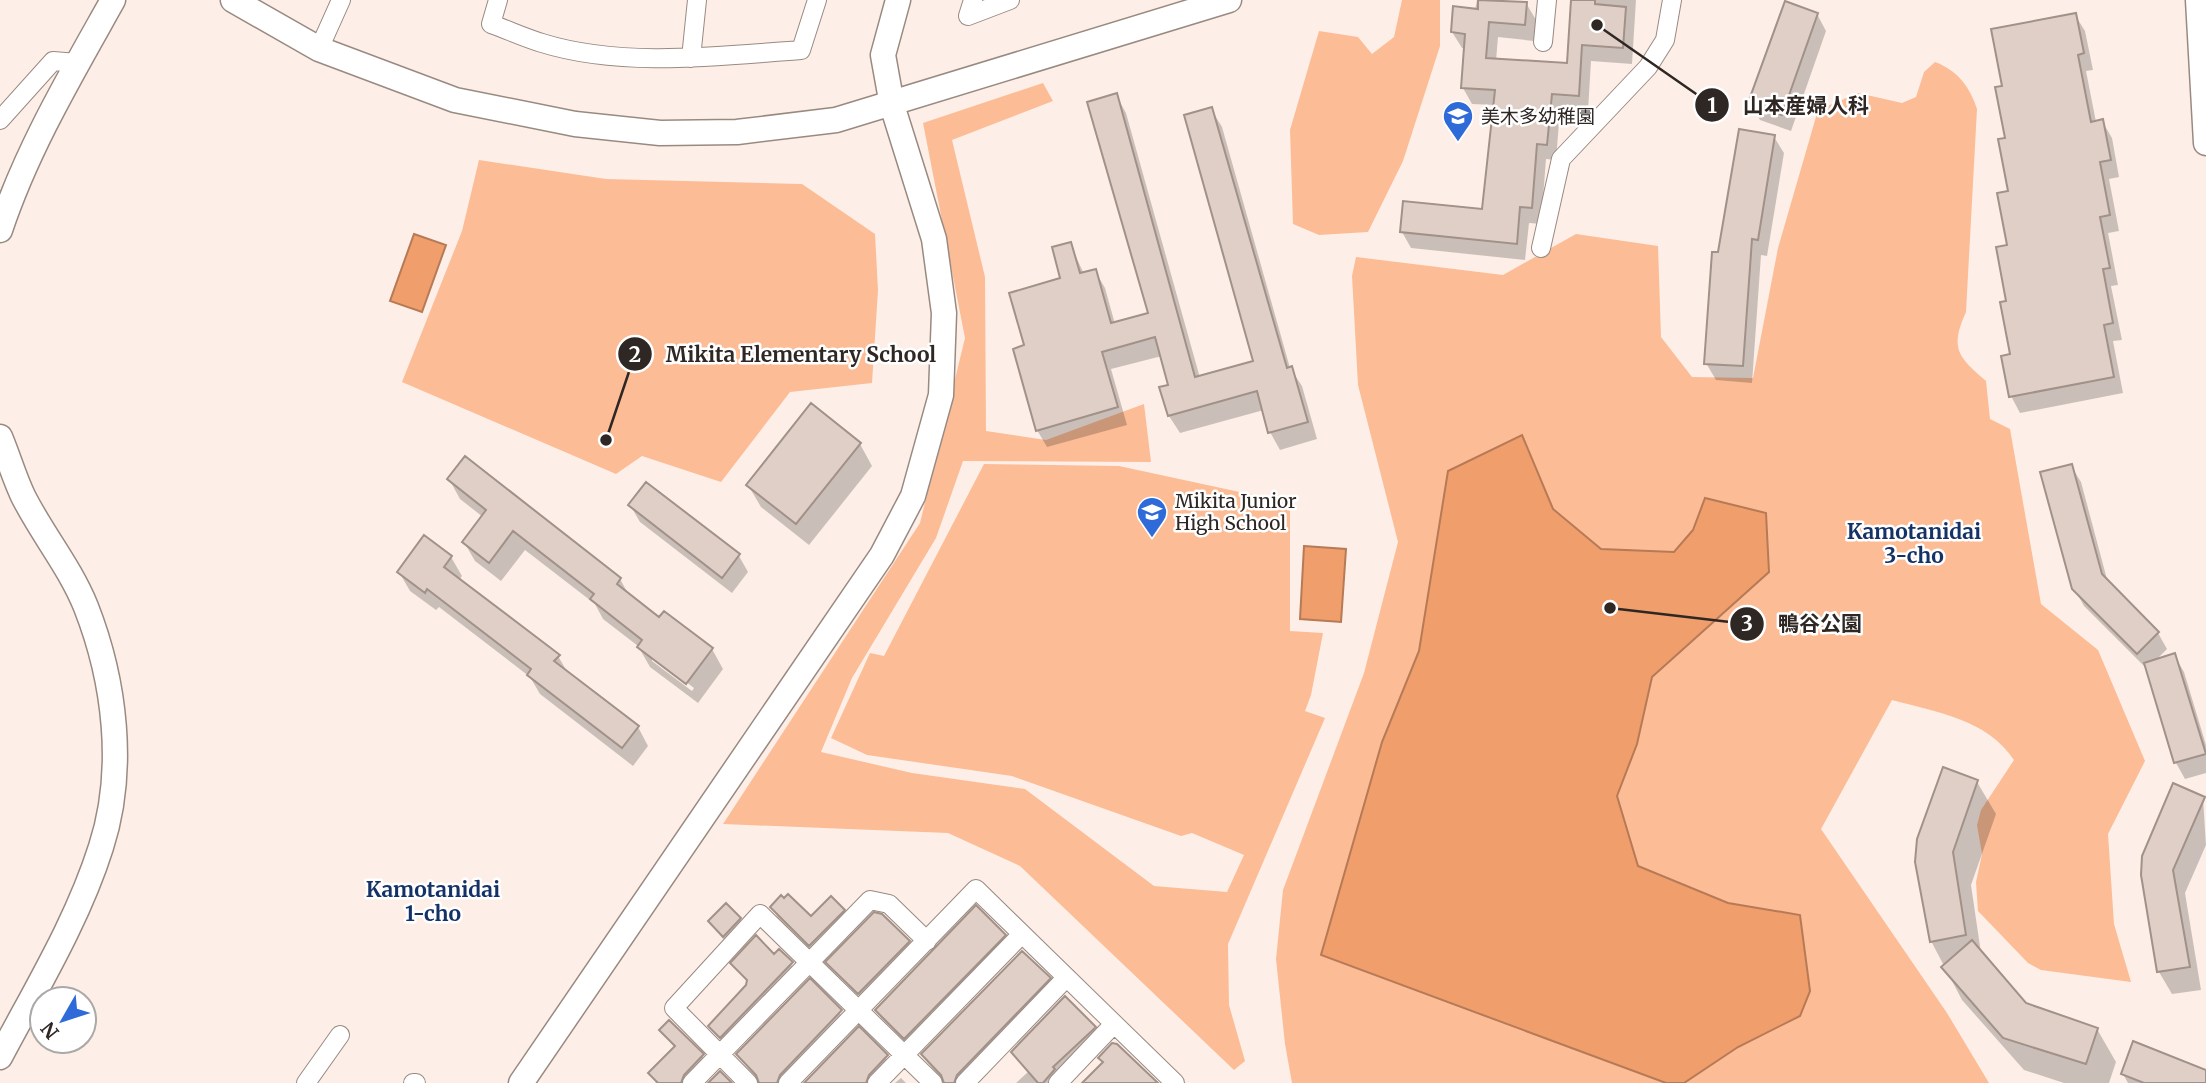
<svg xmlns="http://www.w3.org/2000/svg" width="2206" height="1083" font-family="Merriweather,'Noto Sans JP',serif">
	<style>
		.green { fill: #fcbc96 }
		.water { fill: #f09e6c; stroke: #b67a56; stroke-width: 2 }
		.shadow { fill: #0003; fill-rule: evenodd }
		.building { fill: #e0cfc6; stroke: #a19188; stroke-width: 2 }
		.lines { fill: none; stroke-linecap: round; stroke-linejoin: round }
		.street-casing { stroke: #998a81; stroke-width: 20 }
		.secondary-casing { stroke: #998a81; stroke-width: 27 }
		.street { stroke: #fff; stroke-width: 18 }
		.secondary { stroke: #fff; stroke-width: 24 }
		.labels { text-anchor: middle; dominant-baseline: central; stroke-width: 5; stroke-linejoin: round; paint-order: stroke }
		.poi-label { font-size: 19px; fill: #2e2724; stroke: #fff; text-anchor: start }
		.neighbourhood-label { font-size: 21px; font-weight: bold; fill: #153267; stroke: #fff }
		.leader { fill: none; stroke: #2e2724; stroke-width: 2.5 }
		.callout-dot { fill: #2e2724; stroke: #fff; stroke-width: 2.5 }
		.mark-label { font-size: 21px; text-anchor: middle; font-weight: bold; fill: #fff }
		.callout-label { font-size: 21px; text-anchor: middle; font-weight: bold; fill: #2e2724; stroke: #fff; stroke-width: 5; stroke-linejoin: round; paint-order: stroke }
	</style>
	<rect width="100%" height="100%" fill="#fdefe7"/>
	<!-- green -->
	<path class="green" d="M 1402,0 L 1440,0 L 1440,46 L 1403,161 L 1368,232 L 1319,235 L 1293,224 L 1290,130 L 1319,31 L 1358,37 L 1372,54 L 1394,37 Z
		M 1935,62 C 1957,70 1970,87 1977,109 L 1966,312 C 1950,348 1957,356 1986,381 L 1990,419 L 2010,429 L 2041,604 L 2098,650 L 2145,761 L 2108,834 L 2114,924 L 2131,982 L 2041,970 L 2028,963 L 1978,911 L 1976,882 L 1982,854 L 1977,825 L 1981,810 L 2014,760 C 1987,719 1936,712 1892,700 L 1821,829 L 1947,1013 L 1989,1083 L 1292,1083 L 1285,1044 L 1276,959 L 1283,890 L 1364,673 L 1398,542 L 1358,385 L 1352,276 L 1356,257 L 1503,275 L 1576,234 L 1658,246 L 1661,337 L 1692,377 L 1753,378 L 1778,248 L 1818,110 L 1858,93 L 1902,103 L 1916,97 L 1924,72 Z
		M 1043,83 L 1053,101 L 952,140 L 985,277 L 986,431 L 1046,440 L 1144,404 L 1151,462 L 963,461 L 936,538 L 852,678 L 821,752 L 912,773 L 1025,789 L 1154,886 L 1227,892 L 1244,855 L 1192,833 L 1181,836 L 1012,776 L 867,755 L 831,738 L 870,653 L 884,656 L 984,464 L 1119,466 L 1290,503 L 1290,631 L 1323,633 L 1311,695 L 1305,711 L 1325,718 L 1228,944 L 1229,1005 L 1245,1061 L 1234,1070 L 1020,866 L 948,833 L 723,824 L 920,523 L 965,338 L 923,123 Z
		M 479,160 L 606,179 L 802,184 L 875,234 L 878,290 L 872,383 L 790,392 L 721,482 L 642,456 L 616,474 L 402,382 L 462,231 Z"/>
	<!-- water -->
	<path class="water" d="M 414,234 L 446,245 L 422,312 L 390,301 Z
		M 1522,435 L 1553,509 L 1601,549 L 1674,552 L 1693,530 L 1705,498 L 1766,513 L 1769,572 L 1652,677 L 1637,744 L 1617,796 L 1638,866 L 1728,903 L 1800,915 L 1810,991 L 1800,1016 L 1738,1047 L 1684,1083 L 1666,1083 L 1321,955 L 1382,742 L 1419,651 L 1448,471 Z
		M 1304,546 L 1346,549 L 1341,622 L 1300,619 Z"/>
	<!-- shadow -->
	<path class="shadow" d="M 1477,0 L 1526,3 L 1536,20 L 1534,41 L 1498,37 L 1496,61 L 1568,65 L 1573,0 L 1636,0 L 1632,64 L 1591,61 L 1588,111 L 1560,110 L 1556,160 L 1546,159 L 1541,224 L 1529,223 L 1525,260 L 1411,248 L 1402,232 L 1484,211 L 1495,105 L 1472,104 L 1463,88 L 1465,48 L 1462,48 L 1452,32 L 1475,10 Z
		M 1817,14 L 1826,31 L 1791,131 L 1760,120 L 1750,103 Z
		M 2075,15 L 2085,31 L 2093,70 L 2086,71 L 2096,122 L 2102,121 L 2112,138 L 2119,177 L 2109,179 L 2119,231 L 2108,233 L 2118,285 L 2111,286 L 2122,340 L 2113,341 L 2123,393 L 2020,413 L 2011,396 L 2010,193 L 2004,87 Z
		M 1116,95 L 1126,113 L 1200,378 L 1255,362 L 1211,109 L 1222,127 L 1290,368 L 1302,386 L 1317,439 L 1280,450 L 1270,432 L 1264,410 L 1180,433 L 1169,416 L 1162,388 L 1170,386 L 1162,356 L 1111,369 L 1127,425 L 1047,447 L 1037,430 L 1026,347 L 1063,280 L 1070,244 L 1084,274 L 1095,271 L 1105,288 L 1115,324 L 1150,314 Z
		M 1774,137 L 1784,153 L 1767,256 L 1761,255 L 1752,383 L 1716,380 L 1706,363 L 1719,254 Z
		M 860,444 L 872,466 L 809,545 L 761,507 L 748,485 Z
		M 2071,466 L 2081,482 L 2108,583 L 2158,633 L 2167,649 L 2155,661 L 2174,655 L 2184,672 L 2206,745 L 2206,773 L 2185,779 L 2176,763 L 2148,670 L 2084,606 L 2074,588 Z
		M 449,479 L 620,579 L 630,597 L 660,620 L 712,649 L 723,669 L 698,703 L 650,667 L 638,646 L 603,619 L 595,604 L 525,550 L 501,581 L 475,561 L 464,542 L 483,517 L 460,499 ZM 652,656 L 694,688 L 692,691 L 652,661 Z
		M 630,505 L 739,556 L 748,572 L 732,593 L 640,522 Z
		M 451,557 L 462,576 L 459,580 L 558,656 L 569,675 L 638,727 L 648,746 L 633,766 L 540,694 L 530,677 L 439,607 L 436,610 L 410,591 L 399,572 Z
		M 1977,782 L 1996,814 L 1971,885 L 1981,953 L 2025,1005 L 2097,1029 L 2116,1062 L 2109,1083 L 2064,1083 L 2024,1070 L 1962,1000 L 1931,941 L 1917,862 Z
		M 2203,798 L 2206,845 L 2185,893 L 2201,990 L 2172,994 L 2159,972 L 2143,875 Z
		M 772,907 L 811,919 L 843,911 L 850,921 L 816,956 L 778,918 Z
		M 740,919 L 746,930 L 730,947 L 710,922 Z
		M 1004,936 L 1009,944 L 909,1046 L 881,1018 L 877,1010 Z
		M 909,942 L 913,950 L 864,1001 L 828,962 Z
		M 779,951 L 797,972 L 725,1045 L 710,1026 L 748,983 L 732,964 L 774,956 Z
		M 1049,979 L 1054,986 L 961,1083 L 945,1083 L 927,1062 L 923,1055 Z
		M 810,981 L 845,1019 L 784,1083 L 760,1083 L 738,1055 Z
		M 1094,1028 L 1099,1035 L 1054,1083 L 1016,1083 L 1029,1071 L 1013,1052 Z
		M 859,1029 L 891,1064 L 874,1083 L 806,1083 Z
		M 661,1030 L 702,1056 L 709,1066 L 692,1083 L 656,1083 L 650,1073 L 675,1048 Z
		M 2206,1071 L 2206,1083 L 2128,1083 L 2123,1074 Z
		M 901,1078 L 906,1083 L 895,1083 Z"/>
	<!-- building -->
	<path class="building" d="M 1478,0 L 1527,2 L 1525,25 L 1489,22 L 1486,58 L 1567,63 L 1571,0 L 1595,0 L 1595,4 L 1626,7 L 1623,48 L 1582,45 L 1579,96 L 1552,94 L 1547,145 L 1537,144 L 1532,208 L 1520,207 L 1517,244 L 1400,232 L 1403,201 L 1482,209 L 1495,90 L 1461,88 L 1465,34 L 1451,32 L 1453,6 L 1478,9 Z
		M 1785,1 L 1818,13 L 1782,115 L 1748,103 Z
		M 2076,13 L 2084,53 L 2078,55 L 2091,122 L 2103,119 L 2111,160 L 2100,162 L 2110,215 L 2100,217 L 2110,268 L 2103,269 L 2113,323 L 2104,325 L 2114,377 L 2009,397 L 2001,356 L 2010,354 L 2000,302 L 2006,301 L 1996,247 L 2007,245 L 1997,193 L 2008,191 L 1998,139 L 2005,138 L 1995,87 L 2002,86 L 1991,29 Z
		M 1117,93 L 1195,377 L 1253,361 L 1184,115 L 1212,107 L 1287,368 L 1292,366 L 1308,422 L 1268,433 L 1257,391 L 1168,416 L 1159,387 L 1168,385 L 1155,337 L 1102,352 L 1118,407 L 1036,431 L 1013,349 L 1024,345 L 1009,293 L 1060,278 L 1052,247 L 1071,242 L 1080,273 L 1096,269 L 1111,323 L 1148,313 L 1087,102 Z
		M 1739,129 L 1775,135 L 1758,240 L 1752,239 L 1743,366 L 1704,364 L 1712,252 L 1718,252 Z
		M 811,403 L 861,443 L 796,524 L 746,485 Z
		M 465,456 L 621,578 L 617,584 L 659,617 L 664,611 L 713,648 L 686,684 L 637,647 L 642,640 L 590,599 L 594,594 L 513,531 L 489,563 L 462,542 L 486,510 L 447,479 Z
		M 2072,464 L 2102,574 L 2159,632 L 2137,654 L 2072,589 L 2040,472 Z
		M 646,482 L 740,554 L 722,578 L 628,505 Z
		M 424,535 L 452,556 L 444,567 L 560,655 L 554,661 L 639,726 L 622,748 L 527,675 L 531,669 L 427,589 L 425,593 L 397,572 Z
		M 2175,653 L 2206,754 L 2174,763 L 2144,663 Z
		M 1943,767 L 1978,780 L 1953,852 L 1966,935 L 1930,942 L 1915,862 L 1917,839 Z
		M 2173,783 L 2205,797 L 2173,870 L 2190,967 L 2157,972 L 2141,875 L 2142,856 Z
		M 788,894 L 811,916 L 831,896 L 845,910 L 809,946 L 770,907 L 781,895 L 784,898 Z
		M 726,903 L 741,918 L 723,937 L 708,921 Z
		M 976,905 L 1006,935 L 904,1039 L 875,1010 Z
		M 874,912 L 882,914 L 910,941 L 858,994 L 825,962 Z
		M 756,935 L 774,954 L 779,949 L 793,962 L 720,1038 L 708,1026 L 746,985 L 747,980 L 730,963 Z
		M 1972,940 L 2026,1003 L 2098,1028 L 2086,1064 L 2003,1038 L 1941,967 Z
		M 1022,951 L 1051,978 L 957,1075 L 954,1083 L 944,1083 L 941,1075 L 921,1054 Z
		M 810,978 L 842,1010 L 780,1075 L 777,1083 L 759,1083 L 756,1075 L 736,1054 Z
		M 1065,996 L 1096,1027 L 1053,1067 L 1055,1069 L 1043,1083 L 1038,1083 L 1011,1052 Z
		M 669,1020 L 704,1054 L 684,1075 L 681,1083 L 658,1083 L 648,1073 L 675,1046 L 659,1030 Z
		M 859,1026 L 888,1055 L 869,1075 L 866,1083 L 804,1083 Z
		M 2133,1041 L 2206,1070 L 2206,1083 L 2144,1083 L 2121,1074 Z
		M 1112,1043 L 1117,1044 L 1158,1083 L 1082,1083 L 1103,1062 L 1098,1058 Z
		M 720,1071 L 732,1083 L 708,1083 Z"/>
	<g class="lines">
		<!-- street casing -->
		<g class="street-casing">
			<path id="street" d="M 498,0 L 491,24 C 508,30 525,38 542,43 C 622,68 719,56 801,50 L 817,0
				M 973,0 L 968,16 L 1010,0
				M 1543,42 L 1547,0
				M 319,49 L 341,0
				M 691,58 L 697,0
				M 0,120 L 53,61 L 77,63
				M 1541,248 L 1561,159 L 1648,67 L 1665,40 L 1672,0
				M 306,1083 L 340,1035
				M 413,1083 L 416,1083
				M 692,1083 L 870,900 L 889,904 L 927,941
				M 748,1083 L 674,1008 L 760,914 L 933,1083
				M 788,1083 L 976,889 L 1175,1083
				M 877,1083 L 1022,934
				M 965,1083 L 1066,978
				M 1058,1083 L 1113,1025"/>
		</g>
		<!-- secondary casing -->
		<g class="secondary-casing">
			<path id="secondary" d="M 233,0 L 319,49 L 455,100 L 575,124 L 660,133 L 737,132 L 836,120 L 1229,0
				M 2198,0 L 2206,143
				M 0,230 C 27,149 71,75 113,0
				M 0,437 C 8,456 14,477 23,496 C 42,534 70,567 86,607 C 115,681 126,770 101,847 C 78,920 36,989 0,1057
				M 521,1083 L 882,555 L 913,496 L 941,395 L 944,313 L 934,239 L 892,105 L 883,55 L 898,0"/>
		</g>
		<!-- street -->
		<use href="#street" class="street"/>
		<!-- secondary -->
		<use href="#secondary" class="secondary"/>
	</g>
	<!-- icons -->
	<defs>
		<g id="school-pin" transform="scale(1.575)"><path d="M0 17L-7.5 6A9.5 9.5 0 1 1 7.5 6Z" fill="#2e6ad8" stroke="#fff"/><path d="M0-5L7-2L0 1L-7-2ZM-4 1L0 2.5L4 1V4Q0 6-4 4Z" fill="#fff"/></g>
	</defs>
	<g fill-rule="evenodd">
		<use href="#school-pin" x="1458" y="116"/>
		<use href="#school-pin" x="1152" y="512"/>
	</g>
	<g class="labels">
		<!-- poi labels -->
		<g class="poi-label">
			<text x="1481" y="116">美木多幼稚園</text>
			<text x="1175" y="501">Mikita Junior<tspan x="1175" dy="22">High School</tspan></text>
		</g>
		<!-- neighbourhood labels -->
		<g class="neighbourhood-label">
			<text x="1914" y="531">Kamotanidai<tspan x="1914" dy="24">3-cho</tspan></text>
			<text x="433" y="889">Kamotanidai<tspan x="433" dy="24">1-cho</tspan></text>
		</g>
	</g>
	<!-- callouts -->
	<path class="leader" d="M1597 25L1712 105M606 440L635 354M1610 608L1747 624"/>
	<g class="callout-dot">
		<circle cx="1597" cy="25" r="7"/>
		<circle cx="606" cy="440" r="7"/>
		<circle cx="1610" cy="608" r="7"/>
		<circle cx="1712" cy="105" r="18"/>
		<circle cx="635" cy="354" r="18"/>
		<circle cx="1747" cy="624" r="18"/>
	</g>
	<g class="mark-label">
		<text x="1712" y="113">1</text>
		<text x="635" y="362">2</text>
		<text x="1747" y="631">3</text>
	</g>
	<g class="callout-label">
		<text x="1806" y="113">山本産婦人科</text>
		<text x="801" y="362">Mikita Elementary School</text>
		<text x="1820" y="631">鴨谷公園</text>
	</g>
	<!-- north arrow -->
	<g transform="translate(63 1020) rotate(231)"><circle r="33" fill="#ffffff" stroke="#aba9a7" stroke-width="2"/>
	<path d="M0-5L12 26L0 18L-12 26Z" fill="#2e6ad8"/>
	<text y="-10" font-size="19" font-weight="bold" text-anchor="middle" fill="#2e2724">N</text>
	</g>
</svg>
